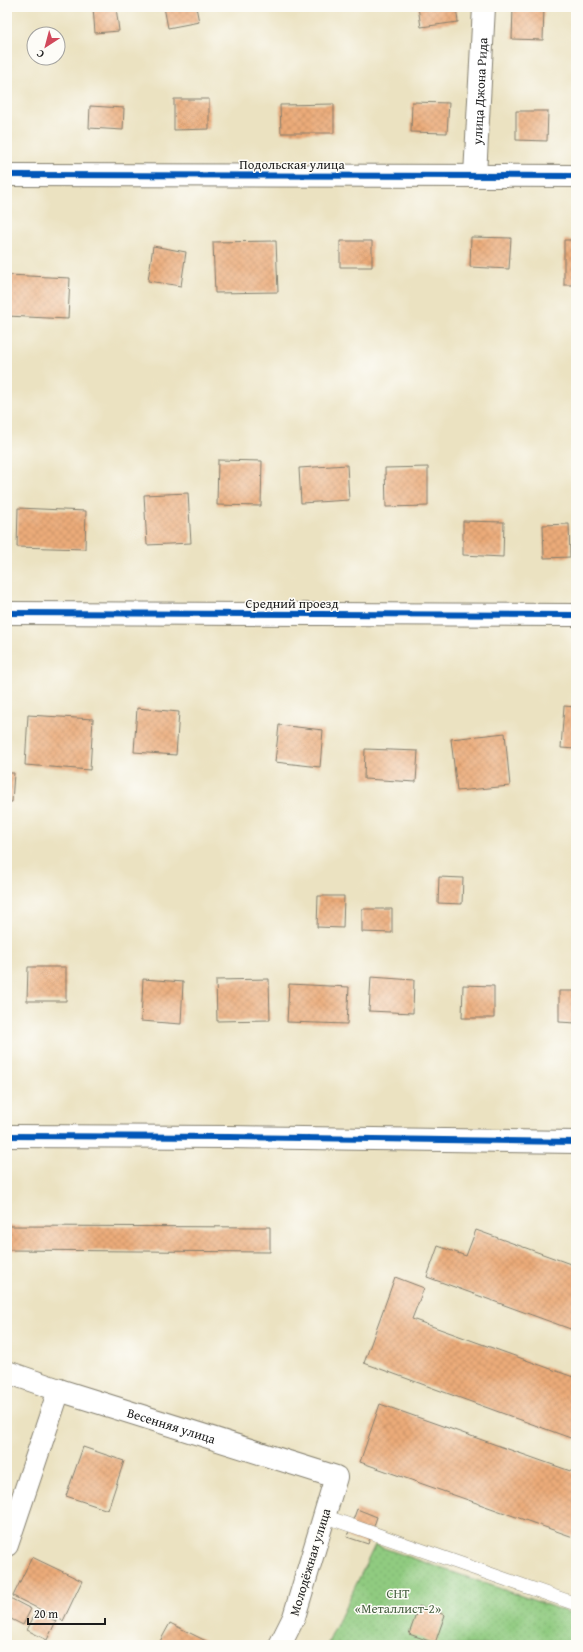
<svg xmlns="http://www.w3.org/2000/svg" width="583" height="1652" font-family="'Gentium Book Plus',serif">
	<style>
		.grass { fill: url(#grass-dots); stroke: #56744e }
		.building { fill: url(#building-cross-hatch) }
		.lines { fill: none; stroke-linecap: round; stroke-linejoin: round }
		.lane-casing { stroke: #847f6e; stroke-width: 14 }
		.street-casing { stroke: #847f6e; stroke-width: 24 }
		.secondary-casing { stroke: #847f6e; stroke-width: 24 }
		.lane { stroke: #fff; stroke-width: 13 }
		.street { stroke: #fff; stroke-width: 22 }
		.secondary { stroke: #fff; stroke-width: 22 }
		.cycleway-casing { stroke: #fdfcf7; stroke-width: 8 }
		.cycleway { stroke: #0057b8; stroke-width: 6 }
		.labels { text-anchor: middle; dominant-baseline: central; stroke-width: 3; stroke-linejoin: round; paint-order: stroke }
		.street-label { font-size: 13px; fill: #1c1c1c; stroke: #fdfcf7 }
		.park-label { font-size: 13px; fill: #4a6244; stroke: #fdfcf7 }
	</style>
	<defs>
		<pattern id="grass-dots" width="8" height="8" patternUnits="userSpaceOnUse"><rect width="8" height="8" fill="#90cb80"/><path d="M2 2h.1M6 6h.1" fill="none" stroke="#7cae6e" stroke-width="1.8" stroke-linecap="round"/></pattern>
		<pattern id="building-cross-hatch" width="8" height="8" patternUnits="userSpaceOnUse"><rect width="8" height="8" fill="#ebab79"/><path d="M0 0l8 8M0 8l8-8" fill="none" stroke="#c99368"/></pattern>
	</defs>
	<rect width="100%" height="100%" fill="#fdfcf7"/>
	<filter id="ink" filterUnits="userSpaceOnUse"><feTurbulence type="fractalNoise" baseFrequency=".025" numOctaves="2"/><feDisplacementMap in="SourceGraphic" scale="8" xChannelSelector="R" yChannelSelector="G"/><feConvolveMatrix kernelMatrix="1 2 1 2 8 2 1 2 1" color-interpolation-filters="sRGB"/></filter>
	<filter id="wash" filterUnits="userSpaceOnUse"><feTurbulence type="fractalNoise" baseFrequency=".012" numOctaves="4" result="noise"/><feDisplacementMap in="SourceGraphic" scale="16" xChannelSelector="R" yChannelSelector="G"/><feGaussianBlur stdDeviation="0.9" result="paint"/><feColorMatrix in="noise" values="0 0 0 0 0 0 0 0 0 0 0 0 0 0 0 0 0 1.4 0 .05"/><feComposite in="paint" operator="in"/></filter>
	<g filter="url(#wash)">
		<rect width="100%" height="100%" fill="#ebe2c1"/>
		<!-- grass -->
		<path class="grass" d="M 375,1545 L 576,1615 L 576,1645 L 327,1645 Z"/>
		<g id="blocks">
			<!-- building -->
			<path class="building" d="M 93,7 L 116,7 L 119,31 L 95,33 Z
				M 164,7 L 196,7 L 199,22 L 168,28 Z
				M 418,7 L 456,7 L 458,22 L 421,27 Z
				M 513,7 L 544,7 L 543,40 L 512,39 Z
				M 174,99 L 209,99 L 209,129 L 174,130 Z
				M 412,102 L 449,103 L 447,133 L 411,132 Z
				M 334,104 L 334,133 L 281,133 L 280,105 Z
				M 90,106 L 124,108 L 123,130 L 89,128 Z
				M 516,111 L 548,111 L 547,141 L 516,140 Z
				M 471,237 L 511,238 L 509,269 L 470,267 Z
				M 564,240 L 576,240 L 576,285 L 564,285 Z
				M 276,241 L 278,292 L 215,293 L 213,242 Z
				M 340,241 L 372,241 L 372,267 L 340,267 Z
				M 153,246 L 186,252 L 181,286 L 148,281 Z
				M 8,275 L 70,278 L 68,319 L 7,316 Z
				M 218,460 L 262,461 L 261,506 L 217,505 Z
				M 347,465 L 349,500 L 301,503 L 299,468 Z
				M 428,467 L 428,506 L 386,507 L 385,468 Z
				M 188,493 L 191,543 L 147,545 L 144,495 Z
				M 18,508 L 86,511 L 85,549 L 17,547 Z
				M 463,521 L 504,522 L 503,557 L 463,555 Z
				M 569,524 L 570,557 L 544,558 L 543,525 Z
				M 564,706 L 576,707 L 576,749 L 561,748 Z
				M 137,708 L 179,712 L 176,755 L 134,752 Z
				M 28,715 L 93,719 L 90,770 L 25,765 Z
				M 279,725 L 323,730 L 320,767 L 275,762 Z
				M 505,733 L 510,786 L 457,791 L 451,739 Z
				M 365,749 L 418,751 L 416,782 L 364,779 Z
				M 7,773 L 14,773 L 12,802 L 7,802 Z
				M 439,877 L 463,878 L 462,904 L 438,903 Z
				M 318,896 L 344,896 L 343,928 L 317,927 Z
				M 362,909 L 392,909 L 392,933 L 362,932 Z
				M 28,967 L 66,967 L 66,1001 L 27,1001 Z
				M 371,977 L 414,980 L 413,1013 L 369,1011 Z
				M 143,979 L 183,982 L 181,1024 L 141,1021 Z
				M 269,979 L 270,1020 L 217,1021 L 216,980 Z
				M 289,984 L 349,987 L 347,1024 L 287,1022 Z
				M 463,985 L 494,986 L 494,1018 L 462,1018 Z
				M 559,991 L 576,991 L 576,1023 L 559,1022 Z
				M 7,1226 L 270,1227 L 270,1252 L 7,1250 Z
				M 476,1230 L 576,1266 L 576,1331 L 427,1277 L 438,1246 L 466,1256 Z
				M 395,1277 L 424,1288 L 412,1319 L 576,1378 L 576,1440 L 364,1363 Z
				M 380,1404 L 576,1473 L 576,1538 L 360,1462 Z
				M 83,1447 L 124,1461 L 108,1510 L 66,1496 Z
				M 357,1509 L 377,1517 L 368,1544 L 347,1537 Z
				M 32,1557 L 82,1581 L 63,1621 L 13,1596 Z
				M 10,1598 L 31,1609 L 23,1625 L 7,1617 L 7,1604 Z
				M 419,1606 L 445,1615 L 435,1643 L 409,1634 Z
				M 36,1612 L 56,1621 L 47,1640 L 27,1630 Z
				M 170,1623 L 214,1645 L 158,1645 Z"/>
		</g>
	</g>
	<g filter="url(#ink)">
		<use href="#blocks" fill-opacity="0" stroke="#847f6e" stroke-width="1"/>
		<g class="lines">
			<!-- lane casing -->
			<g class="lane-casing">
				<path id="lane" d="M 324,1516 L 576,1604"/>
			</g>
			<!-- street casing -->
			<g class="street-casing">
				<g id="street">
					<path id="s1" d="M 475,175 L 484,7"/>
					<path d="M 7,613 L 576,615"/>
					<path id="s2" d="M 7,1372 L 59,1390 L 336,1477 L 294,1617 L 280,1645"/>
					<path d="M 7,1545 L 59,1390"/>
				</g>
			</g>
			<!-- secondary casing -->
			<g class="secondary-casing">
				<path id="secondary" d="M 7,175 L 576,176
					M 7,1136 L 229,1137 L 576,1142"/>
			</g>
			<!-- lane -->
			<use href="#lane" class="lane"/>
			<!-- street -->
			<use href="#street" class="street"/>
			<!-- secondary -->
			<use href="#secondary" class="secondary"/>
			<!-- cycleway casing -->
			<g class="cycleway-casing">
				<path id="cycleway" d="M 7,175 L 576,176
					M 7,613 L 576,615
					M 7,1136 L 229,1137 L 576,1142"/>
			</g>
			<!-- cycleway -->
			<use href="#cycleway" class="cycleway"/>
		</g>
	</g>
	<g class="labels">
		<!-- street labels -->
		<g class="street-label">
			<text stroke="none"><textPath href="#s1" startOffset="84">улица Джона Рида</textPath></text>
			<text x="292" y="164">Подольская улица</text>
			<text x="292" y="603">Средний проезд</text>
			<text stroke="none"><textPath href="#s2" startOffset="173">Весенняя улица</textPath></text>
			<text transform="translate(310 1562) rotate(-73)">Молодёжная улица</text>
		</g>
		<!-- park labels -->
		<g class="park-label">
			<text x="398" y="1593">СНТ<tspan x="398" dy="15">«Металлист-2»</tspan></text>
		</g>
	</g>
	<!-- margin -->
	<rect width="583" height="1652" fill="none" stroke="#fdfcf7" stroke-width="24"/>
	<!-- north arrow -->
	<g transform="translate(46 46) rotate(216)"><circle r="19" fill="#fdfcf7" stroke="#a3a29f"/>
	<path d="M0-3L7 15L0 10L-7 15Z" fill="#d1495b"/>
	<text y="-6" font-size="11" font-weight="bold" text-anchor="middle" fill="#1c1c1c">С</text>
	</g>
	<!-- scale -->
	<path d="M28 1618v6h77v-6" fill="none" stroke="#1c1c1c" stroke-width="2"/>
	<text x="34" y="1618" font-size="12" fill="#1c1c1c" stroke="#fdfcf7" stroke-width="3" paint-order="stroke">20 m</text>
</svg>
